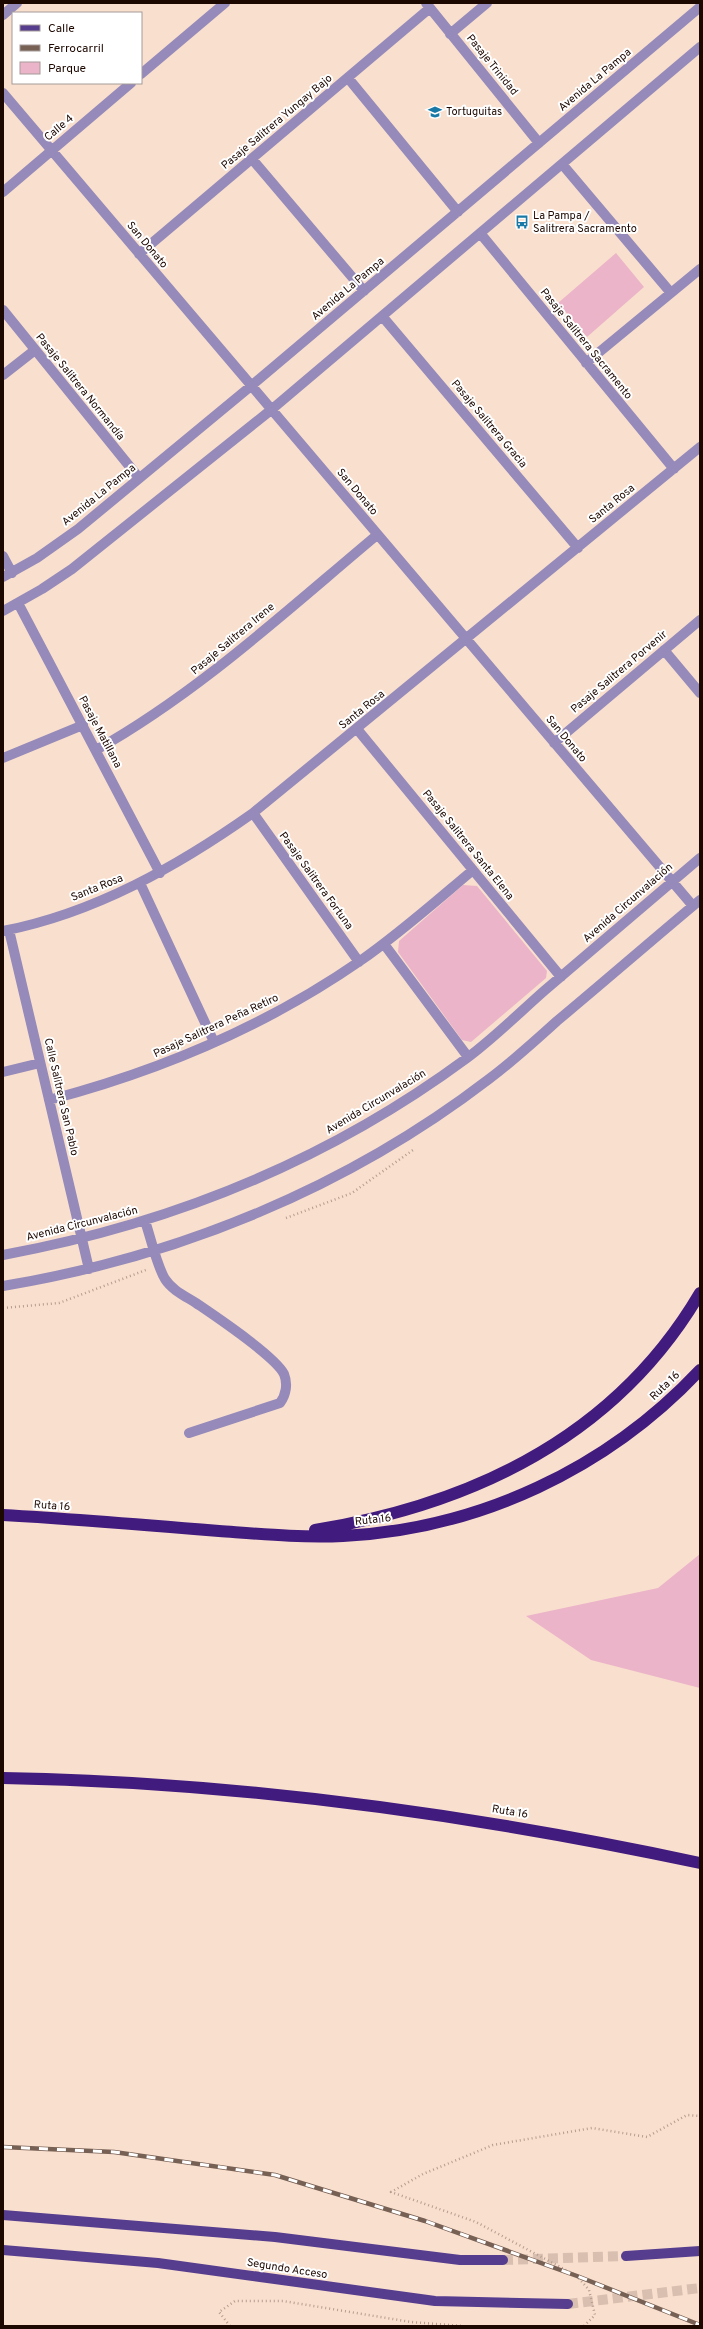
<svg xmlns="http://www.w3.org/2000/svg" width="703" height="2329" font-family="Overpass,sans-serif">
	<style>
		.park { fill: #ebb4c8 }
		.lines { fill: none; stroke-linecap: round; stroke-linejoin: round }
		.major-tunnel { stroke: #d8bfaf; stroke-width: 10; stroke-dasharray: 10 5; stroke-linecap: butt }
		.path { stroke: #b59d8e; stroke-width: 2.5; stroke-dasharray: 1 3; stroke-linecap: butt }
		.minor { stroke: #958ab9; stroke-width: 10 }
		.major { stroke: #563d8e; stroke-width: 10 }
		.highway { stroke: #421b7e; stroke-width: 12 }
		.rail-casing { stroke: #776054; stroke-width: 4.5 }
		.rail { stroke: #fff; stroke-width: 3; stroke-dasharray: 9; stroke-linecap: butt }
		.labels { text-anchor: middle; dominant-baseline: central; stroke-width: 4; stroke-linejoin: round; paint-order: stroke }
		.street-label { font-size: 11px; fill: #1d0800; stroke: #fff }
		.poi-label { font-size: 11px; fill: #1d0800; stroke: #fff; text-anchor: start }
	</style>
	<rect width="100%" height="100%" fill="#f9dfce"/>
	<!-- park -->
	<path class="park" d="M 616,253 L 644,287 L 587,337 L 558,303 Z
		M 463,885 L 477,886 L 547,971 L 546,978 L 471,1042 L 462,1040 L 398,952 L 399,941 Z
		M 700,1554 L 700,1688 L 591,1660 L 526,1616 L 658,1588 Z"/>
	<g class="lines">
		<!-- major-tunnel -->
		<path class="major-tunnel" d="M 503,2260 L 626,2256
			M 568,2304 L 700,2288"/>
		<!-- path -->
		<path class="path" d="M 286,1218 L 352,1193 L 413,1150
			M 3,1308 L 59,1303 L 146,1270
			M 230,2326 L 219,2312 L 235,2301 L 283,2301 L 411,2322 L 463,2326
			M 584,2326 L 595,2315 L 589,2290 L 577,2276 L 476,2222 L 391,2192 L 423,2174 L 493,2145 L 592,2128 L 647,2137 L 687,2115 L 700,2116"/>
		<!-- minor -->
		<path class="minor" d="M 426,3 L 539,143
			M 3,15 L 17,3
			M 450,34 L 487,3
			M 141,74 L 225,3
			M 348,78 L 458,212
			M 3,93 L 693,906
			M 252,159 L 364,291
			M 562,164 L 671,293
			M 3,192 L 131,83
			M 480,233 L 674,469
			M 139,254 L 430,8
			M 3,310 L 139,478
			M 382,316 L 578,548
			M 586,363 L 700,269
			M 3,375 L 35,350
			M 3,556 L 12,573
			M 3,577 L 37,558 L 78,529 L 251,386 L 700,7
			M 18,603 L 160,873
			M 3,611 L 42,589 L 72,569 L 271,410 L 700,47
			M 664,650 L 700,693
			M 357,729 L 561,977
			M 554,743 L 700,620
			M 96,750 C 199,692 286,611 377,535
			M 3,758 L 83,725
			M 253,813 L 359,962
			M 140,883 L 214,1042
			M 9,930 L 89,1269
			M 3,931 C 95,913 178,866 253,813 L 700,447
			M 384,944 L 468,1057
			M 3,1072 L 40,1063
			M 49,1100 C 159,1071 266,1026 360,961 C 399,934 436,901 473,870
			M 145,1221 C 151,1238 156,1264 165,1279 C 172,1290 185,1296 196,1303 C 215,1316 275,1356 284,1374 C 288,1384 286,1395 280,1403 L 189,1433
			M 3,1255 C 171,1224 329,1160 467,1058 C 494,1038 519,1013 544,991 C 596,947 648,902 700,858
			M 3,1286 C 178,1257 347,1188 489,1079 C 513,1061 535,1041 557,1021 C 605,981 652,940 700,900"/>
		<!-- major -->
		<path class="major" d="M 3,2215 L 275,2237 L 460,2260 L 503,2260
			M 3,2250 L 158,2263 L 435,2301 L 568,2304
			M 626,2256 L 700,2251"/>
		<!-- highway -->
		<path class="highway" d="M 3,1515 C 75,1519 147,1525 219,1531 C 260,1534 302,1538 343,1536 C 479,1529 607,1469 700,1370
			M 315,1530 C 473,1504 616,1436 700,1293
			M 3,1778 C 237,1782 471,1814 700,1863"/>
		<!-- rail casing -->
		<g class="rail-casing">
			<path id="rail" d="M 3,2147 L 114,2152 L 275,2175 L 425,2221 L 577,2276 L 700,2325"/>
		</g>
		<!-- rail -->
		<use href="#rail" class="rail"/>
	</g>
	<!-- icons -->
	<defs>
		<g id="school-bare" transform="scale(1.08)"><path d="M0-5L7-2L0 1L-7-2ZM-4 1L0 2.5L4 1V4Q0 6-4 4Z" fill="#1879a6" stroke="#fff" stroke-width="2.5" paint-order="stroke"/></g>
		<g id="bus-bare" transform="scale(1.08)"><path d="M-5-6H5V4H4V6H2V4H-2V6H-4V4H-5ZM-3.5-4V0h7V-4ZM-3.5 1.2v1.5H-2V1.2ZM2 1.2v1.5H3.5V1.2Z" fill="#1879a6" stroke="#fff" stroke-width="2.5" paint-order="stroke"/></g>
	</defs>
	<g fill-rule="evenodd">
		<use href="#school-bare" x="435" y="112"/>
		<use href="#bus-bare" x="522" y="222"/>
	</g>
	<g class="labels">
		<!-- street labels -->
		<g class="street-label">
			<text transform="translate(492 65) rotate(51)">Pasaje Trinidad</text>
			<text transform="translate(595 80) rotate(-40)">Avenida La Pampa</text>
			<text transform="translate(277 122) rotate(-40)">Pasaje Salitrera Yungay Bajo</text>
			<text transform="translate(59 128) rotate(-40)">Calle 4</text>
			<text transform="translate(147 245) rotate(50)">San Donato</text>
			<text transform="translate(348 289) rotate(-40)">Avenida La Pampa</text>
			<text transform="translate(586 344) rotate(51)">Pasaje Salitrera Sacramento</text>
			<text transform="translate(80 387) rotate(51)">Pasaje Salitrera Normandía</text>
			<text transform="translate(489 424) rotate(50)">Pasaje Salitrera Gracia</text>
			<text transform="translate(357 492) rotate(50)">San Donato</text>
			<text transform="translate(99 495) rotate(-39)">Avenida La Pampa</text>
			<text transform="translate(612 504) rotate(-39)">Santa Rosa</text>
			<text transform="translate(233 639) rotate(-40)">Pasaje Salitrera Irene</text>
			<text transform="translate(619 672) rotate(-40)">Pasaje Salitrera Porvenir</text>
			<text transform="translate(362 710) rotate(-39)">Santa Rosa</text>
			<text transform="translate(100 732) rotate(62)">Pasaje Matillana</text>
			<text transform="translate(566 739) rotate(50)">San Donato</text>
			<text transform="translate(468 845) rotate(51)">Pasaje Salitrera Santa Elena</text>
			<text transform="translate(316 881) rotate(54)">Pasaje Salitrera Fortuna</text>
			<text transform="translate(97 888) rotate(-22)">Santa Rosa</text>
			<text transform="translate(628 903) rotate(-41)">Avenida Circunvalación</text>
			<text transform="translate(216 1026) rotate(-25)">Pasaje Salitrera Peña Retiro</text>
			<text transform="translate(61 1097) rotate(77)">Calle Salitrera San Pablo</text>
			<text transform="translate(376 1102) rotate(-31)">Avenida Circunvalación</text>
			<text transform="translate(82 1224) rotate(-14)">Avenida Circunvalación</text>
			<text transform="translate(665 1386) rotate(-44)">Ruta 16</text>
			<text transform="translate(52 1506) rotate(4)">Ruta 16</text>
			<text transform="translate(373 1520) rotate(-6)">Ruta 16</text>
			<text transform="translate(510 1812) rotate(9)">Ruta 16</text>
			<text transform="translate(287 2269) rotate(9)">Segundo Acceso</text>
		</g>
		<!-- poi labels -->
		<g class="poi-label">
			<text x="446" y="112">Tortuguitas</text>
			<text x="533" y="216">La Pampa /<tspan x="533" dy="13">Salitrera Sacramento</tspan></text>
		</g>
	</g>
	<!-- border -->
	<rect width="703" height="2329" fill="none" stroke="#1d0800" stroke-width="8"/>
	<!-- legend -->
	<rect x="12" y="12" width="130" height="72" fill="#ffffff" stroke="#a59c99"/>
	<rect x="20" y="25" width="20" height="6" fill="#563d8e" stroke="#a59c99"/>
	<text x="48" y="32" font-size="12" fill="#1d0800">Calle</text>
	<rect x="20" y="45" width="20" height="6" fill="#776054" stroke="#a59c99"/>
	<text x="48" y="52" font-size="12" fill="#1d0800">Ferrocarril</text>
	<rect x="20" y="62" width="20" height="12" fill="#ebb4c8" stroke="#a59c99"/>
	<text x="48" y="72" font-size="12" fill="#1d0800">Parque</text>
</svg>
